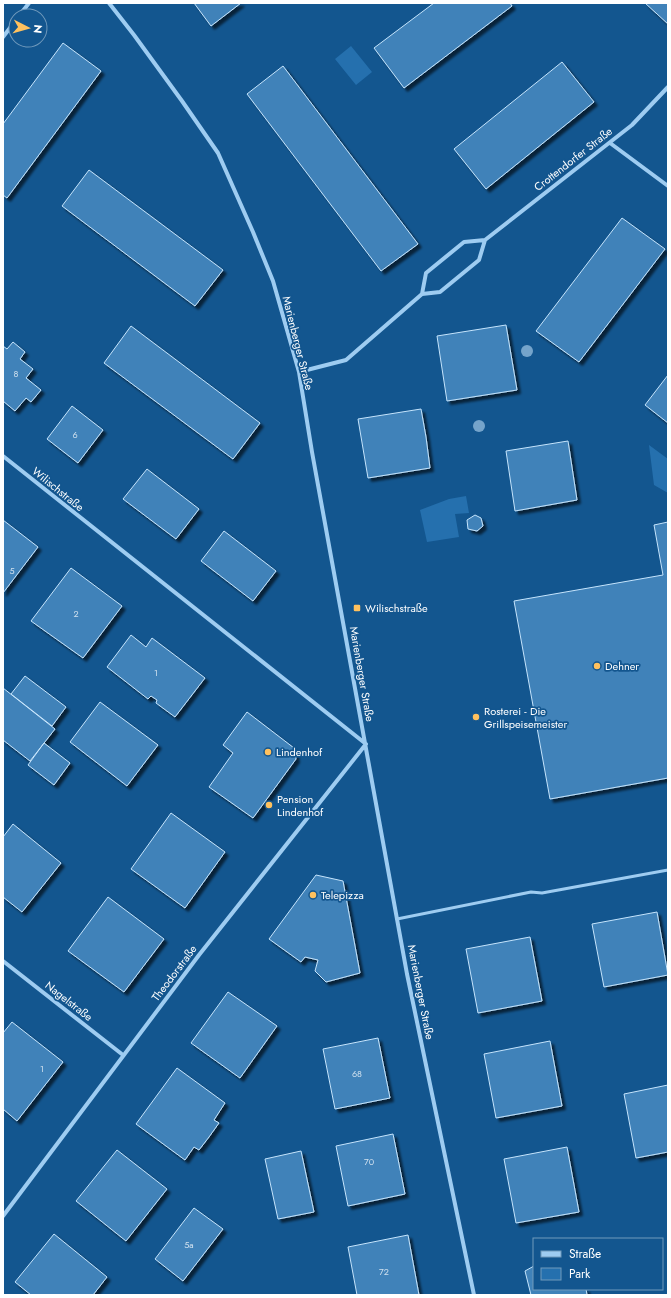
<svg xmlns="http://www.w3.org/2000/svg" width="671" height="1298" font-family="Jost,sans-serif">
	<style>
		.green { fill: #2570ae }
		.building { fill: #4082b9; stroke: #c5e4fc; filter: url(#shadow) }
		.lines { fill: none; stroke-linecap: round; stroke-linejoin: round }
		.lane { stroke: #9eccf1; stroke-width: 3 }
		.street { stroke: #9eccf1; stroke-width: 4 }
		.tree { fill: #75a4cb }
		.poi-dot { fill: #ffc15e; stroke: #13568f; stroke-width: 1.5 }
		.labels { text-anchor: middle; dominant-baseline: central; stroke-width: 3.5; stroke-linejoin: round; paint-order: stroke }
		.number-label { font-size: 9px; fill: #cfe0ee }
		.street-label { font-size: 11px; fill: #fff; stroke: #13568f }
		.poi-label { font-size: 11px; fill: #fff; stroke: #13568f; text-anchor: start }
	</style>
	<defs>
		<filter id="shadow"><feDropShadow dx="3.5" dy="3.5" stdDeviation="1" flood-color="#0009"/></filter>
	</defs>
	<rect width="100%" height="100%" fill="#13568f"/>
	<!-- green -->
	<path class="green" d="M 351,46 L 372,72 L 356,85 L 335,59 Z
		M 649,445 L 668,459 L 668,493 L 654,485 Z
		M 466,496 L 469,513 L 455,514 L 459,537 L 427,542 L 420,510 L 449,499 Z"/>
	<!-- building -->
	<path class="building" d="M 194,3 L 241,3 L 211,26 Z
		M 434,3 L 510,3 L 512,6 L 404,88 L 374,48 Z
		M 645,3 L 668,3 L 668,24 Z
		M 63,43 L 101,71 L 7,198 L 3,195 L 3,124 Z
		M 562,62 L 594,102 L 486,189 L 454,149 Z
		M 283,66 L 418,244 L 381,271 L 247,94 Z
		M 89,170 L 223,270 L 195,306 L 62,206 Z
		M 622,218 L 665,249 L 579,362 L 536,331 Z
		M 506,325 L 517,390 L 447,401 L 437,336 Z
		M 131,326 L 260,423 L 233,459 L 104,363 Z
		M 13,342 L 25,352 L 20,359 L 33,369 L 26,378 L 41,390 L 31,402 L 26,398 L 15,411 L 3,401 L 3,346 L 7,349 Z
		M 668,375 L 668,423 L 645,405 Z
		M 72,406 L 103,430 L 78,463 L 47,439 Z
		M 421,409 L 426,437 L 430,468 L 368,478 L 358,419 Z
		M 568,441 L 577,500 L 515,511 L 506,451 Z
		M 147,469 L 199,509 L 176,539 L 123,499 Z
		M 475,515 L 481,518 L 483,526 L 477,531 L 468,529 L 467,520 Z
		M 3,520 L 38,547 L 3,593 Z
		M 668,522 L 668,778 L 550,799 L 514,601 L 663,575 L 654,525 Z
		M 224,531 L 276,571 L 253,601 L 201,561 Z
		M 71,568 L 122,606 L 83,658 L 31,621 Z
		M 131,635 L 146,647 L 152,638 L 205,678 L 175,717 L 156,703 L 157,700 L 151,696 L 148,699 L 107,667 Z
		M 25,676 L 66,707 L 52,726 L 11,694 Z
		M 3,688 L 55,729 L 30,761 L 3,740 Z
		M 100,702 L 158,745 L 127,786 L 70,742 Z
		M 247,712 L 294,748 L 296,759 L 253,818 L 209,787 L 233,753 L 223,745 Z
		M 44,743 L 70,763 L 54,785 L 28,765 Z
		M 171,813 L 225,852 L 185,908 L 131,869 Z
		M 13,824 L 61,863 L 22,912 L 3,897 L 3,837 Z
		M 316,875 L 343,881 L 360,973 L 326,982 L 315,971 L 318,960 L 305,957 L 301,962 L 269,939 Z
		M 108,897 L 164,939 L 124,992 L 68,951 Z
		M 657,912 L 668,975 L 604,987 L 592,924 Z
		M 530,937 L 542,1001 L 478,1013 L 466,949 Z
		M 228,992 L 277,1026 L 240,1078 L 191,1043 Z
		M 12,1022 L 63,1062 L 17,1121 L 3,1109 L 3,1033 Z
		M 378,1038 L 390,1098 L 335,1109 L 323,1049 Z
		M 550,1041 L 562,1106 L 496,1118 L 484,1054 Z
		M 177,1068 L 225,1103 L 214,1120 L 219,1123 L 209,1137 L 199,1150 L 194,1147 L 185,1160 L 136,1124 Z
		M 668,1085 L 668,1152 L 636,1158 L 624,1094 Z
		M 393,1134 L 405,1194 L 348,1206 L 336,1146 Z
		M 567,1147 L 579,1212 L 516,1223 L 504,1159 Z
		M 117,1150 L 167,1189 L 126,1241 L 76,1201 Z
		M 301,1151 L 314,1212 L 278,1219 L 265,1159 Z
		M 194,1208 L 223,1229 L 183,1281 L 155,1259 Z
		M 54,1234 L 107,1277 L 93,1295 L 31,1295 L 15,1282 Z
		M 408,1235 L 419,1295 L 357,1295 L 348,1247 Z
		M 534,1266 L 534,1289 L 586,1289 L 587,1295 L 531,1295 L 525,1271 Z"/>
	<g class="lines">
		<!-- lane -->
		<path class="lane" d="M 397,919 L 531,892 L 542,893 L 668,870"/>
		<!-- street -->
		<path class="street" d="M 109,3 L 134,35 L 182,101 L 218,153 L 253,232 L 273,281 L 299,372 L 312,452 L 407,974 L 474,1295
			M 19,16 L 29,3
			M 3,37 L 16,20
			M 610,143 L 668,186
			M 422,294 L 440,292 L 479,260 L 485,240 L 632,125 L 668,87
			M 299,372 L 346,360 L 422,294 L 426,273 L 464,242 L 485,240
			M 3,456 L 366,744 L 199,955 L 3,1216
			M 3,961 L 123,1055"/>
	</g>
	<!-- trees -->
	<g class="tree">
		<circle cx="527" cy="351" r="6"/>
		<circle cx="479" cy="426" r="6"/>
	</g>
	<!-- markers -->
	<g class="poi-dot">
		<rect x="353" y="604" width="8" height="8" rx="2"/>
		<circle cx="597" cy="666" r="4"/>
		<circle cx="476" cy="717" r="4"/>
		<circle cx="268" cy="752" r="4"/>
		<circle cx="269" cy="805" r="4"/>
		<circle cx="313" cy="895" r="4"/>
	</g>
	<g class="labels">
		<!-- number labels -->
		<g class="number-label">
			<text x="16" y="373">8</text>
			<text x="75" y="434">6</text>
			<text x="12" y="570">5</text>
			<text x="76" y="613">2</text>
			<text x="156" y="672">1</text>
			<text x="42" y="1068">1</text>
			<text x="357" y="1073">68</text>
			<text x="369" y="1161">70</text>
			<text x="189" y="1244">5a</text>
			<text x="384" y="1271">72</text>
		</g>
		<!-- street labels -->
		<g class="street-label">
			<text transform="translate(573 159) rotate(-38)">Crottendorfer Straße</text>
			<text transform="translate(298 343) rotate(76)">Marienberger Straße</text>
			<text transform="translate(58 489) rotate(39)">Wilischstraße</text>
			<text transform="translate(362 674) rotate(80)">Marienberger Straße</text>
			<text transform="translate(174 973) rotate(-53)">Theodorstraße</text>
			<text transform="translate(421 992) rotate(79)">Marienberger Straße</text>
			<text transform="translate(69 1001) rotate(38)">Nagelstraße</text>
		</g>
		<!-- poi labels -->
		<g class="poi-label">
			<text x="365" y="608">Wilischstraße</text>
			<text x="605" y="666">Dehner</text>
			<text x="484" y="711">Rosterei - Die<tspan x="484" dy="13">Grillspeisemeister</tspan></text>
			<text x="276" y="752">Lindenhof</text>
			<text x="277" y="799">Pension<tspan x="277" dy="13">Lindenhof</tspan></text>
			<text x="321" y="895">Telepizza</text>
		</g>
	</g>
	<!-- border -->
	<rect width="671" height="1298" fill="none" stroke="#ffffff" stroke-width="8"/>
	<!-- legend -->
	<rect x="533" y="1238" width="130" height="52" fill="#13568f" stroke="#719abc"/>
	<rect x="541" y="1251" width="20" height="6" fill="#9eccf1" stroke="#719abc"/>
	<text x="569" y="1258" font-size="12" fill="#ffffff">Straße</text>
	<rect x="541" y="1268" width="20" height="12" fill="#2570ae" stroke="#719abc"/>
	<text x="569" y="1278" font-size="12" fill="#ffffff">Park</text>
	<!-- north arrow -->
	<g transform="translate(28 28) rotate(96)"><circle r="19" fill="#13568f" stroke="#719abc"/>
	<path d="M0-3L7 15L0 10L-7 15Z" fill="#ffc15e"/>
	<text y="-6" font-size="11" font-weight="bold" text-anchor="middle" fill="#ffffff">N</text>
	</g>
</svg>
